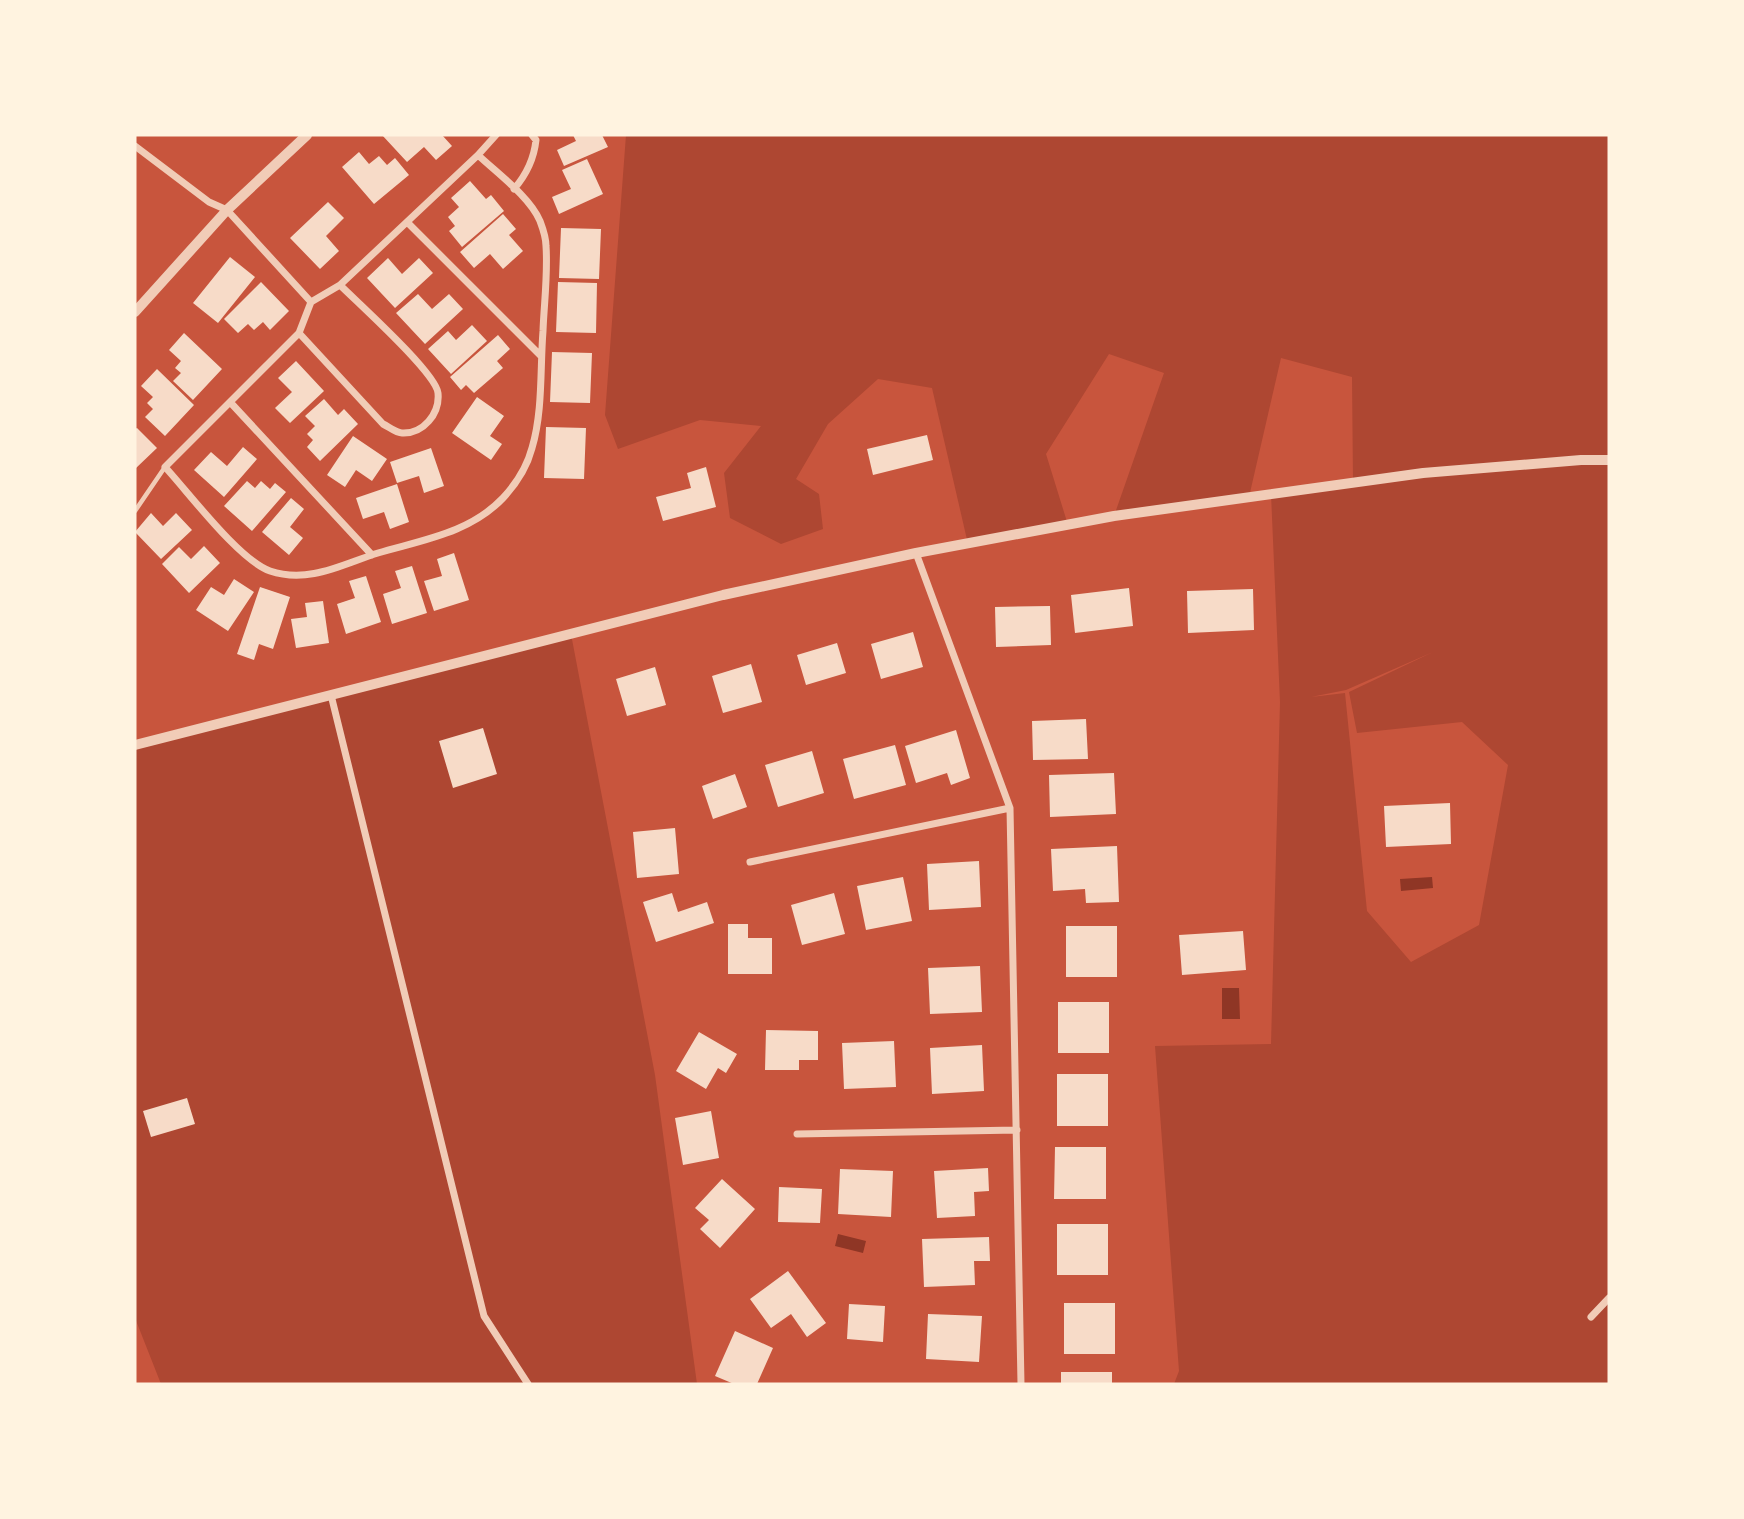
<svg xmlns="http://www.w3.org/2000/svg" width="1744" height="1519" font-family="Commissioner,sans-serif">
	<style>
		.green { fill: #ae4732; fill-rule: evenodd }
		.water { fill: #8f3625 }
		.building { fill: #f7dbc8 }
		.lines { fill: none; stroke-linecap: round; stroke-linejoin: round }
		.service { stroke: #f1ccb7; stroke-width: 4.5 }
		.minor { stroke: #f1ccb7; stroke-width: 7 }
		.tertiary { stroke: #f1ccb7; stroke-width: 10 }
	</style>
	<rect width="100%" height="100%" fill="#c8553d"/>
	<!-- green -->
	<path class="green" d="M 626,135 L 1609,135 L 1609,1384 L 1174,1384 L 1179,1371 L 1155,1046 L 1271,1044 L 1280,702 L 1271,494 L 1353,482 L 1352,377 L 1281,358 L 1249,497 L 1114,516 L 1164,373 L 1109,354 L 1046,454 L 1068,525 L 968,544 L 932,388 L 878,379 L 828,424 L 796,479 L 819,494 L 823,529 L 781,544 L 730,518 L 724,473 L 761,426 L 700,420 L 618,449 L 605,415 ZM 1433,652 L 1349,692 L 1357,733 L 1462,722 L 1508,765 L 1479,925 L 1411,962 L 1367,911 L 1345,693 L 1311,697 L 1346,690 Z
		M 571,634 L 655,1075 L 697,1384 L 161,1384 L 135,1318 L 135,745 Z"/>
	<!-- water -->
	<path class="water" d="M 1432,877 L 1433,888 L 1401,891 L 1400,879 Z
		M 1222,988 L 1239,988 L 1240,1019 L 1222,1019 Z
		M 838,1234 L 866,1241 L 863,1253 L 835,1246 Z"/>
	<!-- building -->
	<path class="building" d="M 382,135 L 442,135 L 452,146 L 436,160 L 424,147 L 407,162 Z
		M 573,135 L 602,135 L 608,147 L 564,166 L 557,150 L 576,141 Z
		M 359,152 L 369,164 L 379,156 L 387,165 L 395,158 L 409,175 L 374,204 L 342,167 Z
		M 587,159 L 603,194 L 559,214 L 552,197 L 571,189 L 562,170 Z
		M 470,181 L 486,199 L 491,195 L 504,211 L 462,247 L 449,231 L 455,226 L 448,217 L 459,207 L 451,198 Z
		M 328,202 L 344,218 L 326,236 L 339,251 L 320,269 L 290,238 Z
		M 503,214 L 516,229 L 509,235 L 523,251 L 503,269 L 490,254 L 474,268 L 460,252 Z
		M 561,228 L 601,229 L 599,279 L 559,278 Z
		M 230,257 L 255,277 L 218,323 L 193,303 Z
		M 388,258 L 402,274 L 419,258 L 433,273 L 395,308 L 367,278 Z
		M 261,282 L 289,311 L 270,330 L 263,322 L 254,330 L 248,324 L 238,333 L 224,319 Z
		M 558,282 L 597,283 L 596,333 L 556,332 Z
		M 418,294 L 432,309 L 449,294 L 463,309 L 425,344 L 396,313 Z
		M 472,325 L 487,341 L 451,374 L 428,349 L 448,331 L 456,340 Z
		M 184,333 L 222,369 L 193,400 L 173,381 L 181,373 L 175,368 L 181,361 L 169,350 Z
		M 498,335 L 510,349 L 497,361 L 503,368 L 474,393 L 466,385 L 461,390 L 450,377 Z
		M 552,352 L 592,353 L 590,403 L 550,402 Z
		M 296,361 L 324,391 L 290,423 L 275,408 L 292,392 L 278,378 Z
		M 157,369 L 194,405 L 165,436 L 145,417 L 153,409 L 147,403 L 153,397 L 141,386 Z
		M 477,397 L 504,416 L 490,436 L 502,444 L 491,460 L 452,433 Z
		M 324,399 L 338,415 L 344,409 L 358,424 L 320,461 L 307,447 L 313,440 L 307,434 L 315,426 L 305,416 Z
		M 546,427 L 586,428 L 584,479 L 544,478 Z
		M 137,428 L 157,448 L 135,469 L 135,429 Z
		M 927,435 L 933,460 L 873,475 L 867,449 Z
		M 353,436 L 387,459 L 372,481 L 356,470 L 345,487 L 327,475 Z
		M 243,447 L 257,459 L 224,497 L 194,470 L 211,452 L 227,466 Z
		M 431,448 L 444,486 L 424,493 L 419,476 L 397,483 L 390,462 Z
		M 706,467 L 716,507 L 663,521 L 656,497 L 691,488 L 687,473 Z
		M 247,481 L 255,488 L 261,481 L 270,489 L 275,483 L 286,492 L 252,531 L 224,506 Z
		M 397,484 L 409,522 L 390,529 L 384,512 L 363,519 L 356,498 Z
		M 291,498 L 304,509 L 290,527 L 303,538 L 289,555 L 262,532 Z
		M 151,513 L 163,526 L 176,513 L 192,530 L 161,559 L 135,532 Z
		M 204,546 L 220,563 L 189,593 L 162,564 L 179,547 L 191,559 Z
		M 454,553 L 469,600 L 434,611 L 424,581 L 442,576 L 437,559 Z
		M 412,566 L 427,613 L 392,624 L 383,594 L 401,588 L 395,571 Z
		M 366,576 L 381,622 L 346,634 L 337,604 L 355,598 L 349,581 Z
		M 234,579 L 254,592 L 228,631 L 196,610 L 211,587 L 224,595 Z
		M 260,587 L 290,597 L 273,649 L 259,644 L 254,660 L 237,654 Z
		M 1129,588 L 1133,626 L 1075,633 L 1071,595 Z
		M 1253,589 L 1254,630 L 1188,633 L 1187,591 Z
		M 323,601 L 329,643 L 296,648 L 291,619 L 307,617 L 305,603 Z
		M 1050,606 L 1051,645 L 996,647 L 995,607 Z
		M 913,632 L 923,667 L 881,679 L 871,644 Z
		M 837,643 L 846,673 L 806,685 L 797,655 Z
		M 751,664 L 762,702 L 723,713 L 712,676 Z
		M 655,667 L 666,705 L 627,716 L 616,679 Z
		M 1086,719 L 1088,759 L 1033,760 L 1032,721 Z
		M 483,728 L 497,774 L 453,788 L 439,741 Z
		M 956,730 L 970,778 L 951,785 L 947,773 L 916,783 L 905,746 Z
		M 895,745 L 906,785 L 854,799 L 843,759 Z
		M 812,751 L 824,793 L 778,807 L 765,765 Z
		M 1114,773 L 1116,814 L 1050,817 L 1049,775 Z
		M 735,774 L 747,807 L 713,819 L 702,786 Z
		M 1450,803 L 1451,844 L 1386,847 L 1384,806 Z
		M 675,828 L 679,874 L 637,878 L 633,832 Z
		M 1117,846 L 1119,902 L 1086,903 L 1085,889 L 1053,891 L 1051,849 Z
		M 979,861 L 981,907 L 929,910 L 927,864 Z
		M 903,877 L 912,921 L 866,930 L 857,886 Z
		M 672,893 L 678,912 L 707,902 L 714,923 L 656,942 L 643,902 Z
		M 834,893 L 845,934 L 802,945 L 791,905 Z
		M 728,924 L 748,924 L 748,938 L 772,938 L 772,974 L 728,974 Z
		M 1066,926 L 1117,926 L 1117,977 L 1066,977 Z
		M 1243,931 L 1246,970 L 1182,975 L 1179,935 Z
		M 980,966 L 982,1012 L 930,1014 L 928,968 Z
		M 1058,1002 L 1109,1002 L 1109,1053 L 1058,1053 Z
		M 766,1030 L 818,1031 L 818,1060 L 799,1060 L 799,1070 L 765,1070 Z
		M 699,1032 L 737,1054 L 726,1073 L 718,1068 L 706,1089 L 676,1071 Z
		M 894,1041 L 896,1087 L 844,1089 L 842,1043 Z
		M 982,1045 L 984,1091 L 932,1094 L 930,1048 Z
		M 1057,1074 L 1108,1074 L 1108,1126 L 1057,1126 Z
		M 187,1098 L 195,1124 L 151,1137 L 143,1111 Z
		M 711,1111 L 719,1158 L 683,1165 L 675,1118 Z
		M 1055,1147 L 1106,1147 L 1106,1199 L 1054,1199 Z
		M 988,1168 L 989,1191 L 974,1192 L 975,1216 L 937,1218 L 934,1171 Z
		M 840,1169 L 893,1171 L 891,1217 L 838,1214 Z
		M 722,1179 L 755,1209 L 720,1248 L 700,1229 L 709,1220 L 695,1208 Z
		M 779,1187 L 822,1189 L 820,1223 L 778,1222 Z
		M 1057,1224 L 1108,1224 L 1108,1275 L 1057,1275 Z
		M 989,1237 L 990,1261 L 974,1261 L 975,1285 L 924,1287 L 922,1239 Z
		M 788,1271 L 826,1323 L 807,1337 L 791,1314 L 771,1328 L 750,1299 Z
		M 1064,1303 L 1115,1303 L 1115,1354 L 1064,1354 Z
		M 849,1304 L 885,1306 L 883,1342 L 847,1339 Z
		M 928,1314 L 982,1316 L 979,1362 L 926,1359 Z
		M 735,1331 L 773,1348 L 757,1384 L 734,1384 L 715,1376 Z
		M 1061,1372 L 1112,1372 L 1112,1384 L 1061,1384 Z"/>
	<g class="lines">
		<!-- service -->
		<path class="service" d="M 135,511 L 165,467"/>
		<!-- minor -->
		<path class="minor" d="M 135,146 L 209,202 L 227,210 L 311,302 L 299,333 L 383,424 C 389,427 396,433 402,433 C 423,434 440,414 438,393 C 436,373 358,303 340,285 L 311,302
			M 478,155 L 496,135
			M 514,189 C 527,174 534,159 536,140 L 532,135
			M 407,222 L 541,356
			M 299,333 L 165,467 C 189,493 239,560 270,571 C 309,584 343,564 378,553 C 422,540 470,533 503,498 C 516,484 527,467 532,448 C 543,411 540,369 543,331 C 544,304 548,274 546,246 C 546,238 543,229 540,221 C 530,197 497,173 478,155 L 340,285
			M 230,402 L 372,555
			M 916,553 L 1010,808 L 1021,1384
			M 331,695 L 484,1316 L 528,1384
			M 750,862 L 1010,808
			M 797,1134 L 1017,1130
			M 1591,1317 L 1609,1298"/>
		<!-- tertiary -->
		<path class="tertiary" d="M 135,312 L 227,210 L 307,135
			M 135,745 L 723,595 L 916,553 L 1114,516 L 1423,473 L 1581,460 L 1609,460"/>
	</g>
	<!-- border -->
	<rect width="1744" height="1519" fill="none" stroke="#fff3e0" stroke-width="273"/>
</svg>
